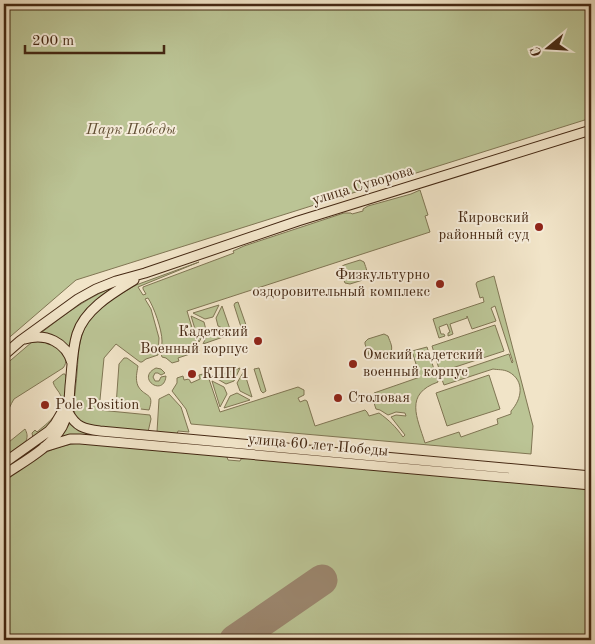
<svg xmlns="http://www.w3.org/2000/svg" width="595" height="644" font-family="'Old Standard TT',serif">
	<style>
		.green { fill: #bbc495; stroke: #807654 }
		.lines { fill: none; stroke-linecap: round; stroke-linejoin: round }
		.runway { stroke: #9b866e; stroke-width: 31 }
		.primary-casing { stroke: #452813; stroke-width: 11 }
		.primary { stroke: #f1e4c8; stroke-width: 9 }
		.poi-dot { fill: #8f2418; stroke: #f6eddb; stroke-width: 2 }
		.labels { text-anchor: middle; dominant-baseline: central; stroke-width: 4; stroke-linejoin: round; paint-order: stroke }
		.park-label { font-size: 15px; font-style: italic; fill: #624f34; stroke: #f6eddb }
		.street-label { font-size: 15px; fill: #452813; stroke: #f6eddb }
		.poi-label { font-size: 15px; fill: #452813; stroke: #f6eddb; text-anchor: start }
	</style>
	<rect width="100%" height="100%" fill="#f1e4c8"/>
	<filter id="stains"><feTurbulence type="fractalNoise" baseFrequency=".004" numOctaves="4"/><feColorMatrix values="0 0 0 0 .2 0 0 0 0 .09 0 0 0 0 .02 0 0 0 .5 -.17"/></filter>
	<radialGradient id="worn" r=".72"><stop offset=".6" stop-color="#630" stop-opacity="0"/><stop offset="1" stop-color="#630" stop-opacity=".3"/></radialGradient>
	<!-- green -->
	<path class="green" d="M 4,4 L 591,4 L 591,118 L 76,280 L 4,342 Z
		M 420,190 L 428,215 L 425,216 L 430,232 L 187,311 L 199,351 L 178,358 L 179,361 L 172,363 L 166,358 L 162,357 C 160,352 162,347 162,341 C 162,330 154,307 148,298 L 145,299 L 151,309 L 159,338 L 158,355 L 146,359 L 142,362 L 140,362 L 116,344 L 104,358 L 99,410 L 150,415 L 151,419 L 148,432 L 97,428 L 82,424 L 75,416 C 73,402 76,387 77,373 C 78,362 78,349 81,338 C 87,313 115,297 136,285 L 199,262 L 138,287 L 143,295 L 146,294 L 143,289 L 143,287 L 234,253 L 233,251 L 244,246 L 344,213 L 351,213 L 352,214 L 363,211 L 363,209 L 368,206 L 411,194 Z
		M 360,260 L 364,262 C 366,268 369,274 366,279 L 350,284 L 345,283 L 340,270 L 341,267 L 344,265 Z
		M 494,276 L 533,426 L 531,454 L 191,424 L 186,409 L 172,391 L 177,383 L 177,378 L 183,376 L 184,380 L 189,379 L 191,383 L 200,379 L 199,375 L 207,373 L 220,412 L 298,387 L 304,390 L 304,395 L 298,398 L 300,402 L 305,400 L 307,401 L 315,426 L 365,410 L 367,412 L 369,416 L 379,413 C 389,420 396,427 403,437 L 405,435 L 391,417 L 396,415 L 406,416 L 405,413 L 396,412 L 388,415 L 380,410 L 376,409 L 373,400 L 376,399 L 374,393 L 420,377 L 412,351 L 427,347 L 438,382 C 404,394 417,417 425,443 L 459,432 L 461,437 L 498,424 L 497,419 L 511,414 L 511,411 C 522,399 525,381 509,372 C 503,369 498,370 493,369 L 444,385 L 441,377 L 509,354 L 512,363 L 513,362 L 495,306 L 491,308 L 496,321 L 472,329 L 467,316 L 467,318 L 450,324 L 453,334 L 448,336 L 448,333 L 450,332 L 447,324 L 439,327 L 441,334 L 444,334 L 445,336 L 439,338 L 433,319 L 484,302 L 483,297 L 480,298 L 476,284 L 477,282 Z
		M 121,284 L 71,340 L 69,347 L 60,341 L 41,333 C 68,312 89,296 121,284 Z
		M 238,302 L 246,325 L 241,327 L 234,305 L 235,303 Z
		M 219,305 L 213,317 L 205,319 L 193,313 Z
		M 222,306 L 231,332 L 218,326 L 216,318 Z
		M 191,316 L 204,322 L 206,330 L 199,342 Z
		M 495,325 L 504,351 L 440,372 L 432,346 Z
		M 216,329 L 229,335 L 203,344 L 209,331 Z
		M 384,334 L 388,336 C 390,342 394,348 390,353 L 374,358 L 370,358 L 365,344 L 365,342 L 368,339 Z
		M 46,341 L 63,351 C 65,357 68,362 63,368 L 14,399 C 10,405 9,411 4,416 L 4,366 L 32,342 Z
		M 124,358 L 127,358 L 138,366 C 137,372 135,379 138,386 C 145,398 155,392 149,410 L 116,406 L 119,364 Z
		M 156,368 L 161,369 L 165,373 L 161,375 L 158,373 L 155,373 L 153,377 L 155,381 L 159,381 L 161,377 L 166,376 C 164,398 135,378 156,368 Z
		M 240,368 L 234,381 L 226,384 L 214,377 Z
		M 259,368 L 266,391 L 263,393 L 261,391 L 254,369 Z
		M 244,371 L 252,397 L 240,391 L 237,383 Z
		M 63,374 L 65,374 C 71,387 58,415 49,425 C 45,430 38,434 33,438 L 32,433 L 35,430 L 37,432 C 46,424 65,411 61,396 C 59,391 54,387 53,382 Z
		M 489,375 L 500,409 L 447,426 L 436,393 Z
		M 212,381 L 224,387 L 227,394 L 220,407 Z
		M 237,393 L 250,400 L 224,408 L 230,396 Z
		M 169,394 L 181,407 L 189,432 L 178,431 L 177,434 L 157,432 L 159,399 Z
		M 68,419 L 134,437 L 134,441 L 58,438 Z
		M 25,429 C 27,433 28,436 26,441 L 4,457 L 4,446 Z
		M 51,436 L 43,444 L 4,472 L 4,467 Z
		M 80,443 L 216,454 L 227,457 L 228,460 L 240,461 L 241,459 L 254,458 L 591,488 L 591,640 L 4,640 L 4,480 C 30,462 47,446 80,443 Z"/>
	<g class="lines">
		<!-- runway -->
		<path class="runway" d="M 235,640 L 322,580"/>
		<!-- primary casing -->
		<g class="primary-casing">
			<path id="primary" d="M 25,339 C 46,333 66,342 72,363
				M 4,355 L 20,341 L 78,299 L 96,289 L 116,281 L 145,273 L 298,221 L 591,130
				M 68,412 C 76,427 84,429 100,431 L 591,476
				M 44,447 L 70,439 L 80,439 L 591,485
				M 4,463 L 49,431 L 55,424 L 65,407
				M 4,475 C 23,462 50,448 62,427 C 69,414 69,401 70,386 C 72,369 72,350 77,334 C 85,309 113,293 134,280"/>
		</g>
		<!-- primary -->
		<use href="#primary" class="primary"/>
	</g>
	<!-- markers -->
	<g class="poi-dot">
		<circle cx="539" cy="227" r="5"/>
		<circle cx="440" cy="284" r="5"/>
		<circle cx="258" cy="341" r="5"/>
		<circle cx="353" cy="364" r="5"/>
		<circle cx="192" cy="374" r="5"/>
		<circle cx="338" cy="398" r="5"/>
		<circle cx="45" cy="405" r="5"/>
	</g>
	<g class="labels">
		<!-- park labels -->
		<g class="park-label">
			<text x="131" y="130">Парк Победы</text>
		</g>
		<!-- street labels -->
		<g class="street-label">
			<text transform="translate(363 186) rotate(-17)">улица Суворова</text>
			<text transform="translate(318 446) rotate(5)">улица 60 лет Победы</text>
		</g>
		<!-- poi labels -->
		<g class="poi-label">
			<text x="529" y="218" text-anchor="end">Кировский<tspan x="529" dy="17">районный суд</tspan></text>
			<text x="430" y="275" text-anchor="end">Физкультурно<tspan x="430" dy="17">оздоровительный комплекс</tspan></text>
			<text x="248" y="332" text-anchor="end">Кадетский<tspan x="248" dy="17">Военный корпус</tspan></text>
			<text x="363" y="355">Омский кадетский<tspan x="363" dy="17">военный корпус</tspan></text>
			<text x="202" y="374">КПП 1</text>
			<text x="348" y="398">Столовая</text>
			<text x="55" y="405">Pole Position</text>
		</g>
	</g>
	<!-- margin -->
	<rect width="595" height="644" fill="none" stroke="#f1e4c8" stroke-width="20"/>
	<rect x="5" y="5" width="585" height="634" fill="none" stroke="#452813" stroke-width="2.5"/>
	<rect x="10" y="10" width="575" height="624" fill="none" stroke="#452813"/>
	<!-- north arrow -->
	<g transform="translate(548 48) rotate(252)" stroke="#f6eddb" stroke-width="4" paint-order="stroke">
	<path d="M0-4L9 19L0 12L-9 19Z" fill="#452813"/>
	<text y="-8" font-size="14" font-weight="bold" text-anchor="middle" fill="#452813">С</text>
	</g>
	<!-- scale -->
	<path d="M25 45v8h139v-8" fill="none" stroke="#452813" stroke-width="2.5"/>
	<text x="32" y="45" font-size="15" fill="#452813" stroke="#f6eddb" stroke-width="4" paint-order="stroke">200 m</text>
	<rect width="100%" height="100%" filter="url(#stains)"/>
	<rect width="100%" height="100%" fill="url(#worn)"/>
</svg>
